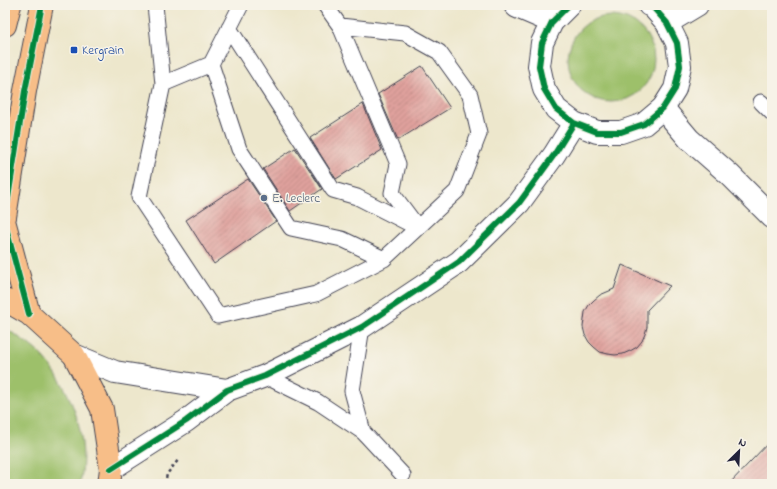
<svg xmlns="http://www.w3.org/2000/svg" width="777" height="489" font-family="'Indie Flower',sans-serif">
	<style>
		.grass { fill: #9dc06a; stroke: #607152 }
		.building { fill: url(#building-hatch) }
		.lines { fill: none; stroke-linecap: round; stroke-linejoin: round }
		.service-casing { stroke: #404051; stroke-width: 17 }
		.minor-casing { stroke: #404051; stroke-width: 24 }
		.tertiary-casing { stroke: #404051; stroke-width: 24 }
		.primary-casing { stroke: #404051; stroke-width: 24 }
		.path { stroke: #404051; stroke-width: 2.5; stroke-dasharray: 3 3; stroke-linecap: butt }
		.service { stroke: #fff; stroke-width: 15 }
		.minor { stroke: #fff; stroke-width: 22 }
		.tertiary { stroke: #fff; stroke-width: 22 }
		.primary { stroke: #f7be88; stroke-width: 22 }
		.cycleway-casing { stroke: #f7f3e8; stroke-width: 8 }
		.cycleway { stroke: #00873e; stroke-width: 6 }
		.transit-dot { fill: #1a4fb4; stroke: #f7f3e8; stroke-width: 1.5 }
		.service-dot { fill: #5c6f8a; stroke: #f7f3e8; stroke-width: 1.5 }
		.labels { text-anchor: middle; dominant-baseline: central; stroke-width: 3; stroke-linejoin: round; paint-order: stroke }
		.transit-label { font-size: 13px; fill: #164399; stroke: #f7f3e8; text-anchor: start }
		.service-label { font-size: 13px; fill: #4e5e75; stroke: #f7f3e8; text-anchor: start }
	</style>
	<defs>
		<pattern id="building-hatch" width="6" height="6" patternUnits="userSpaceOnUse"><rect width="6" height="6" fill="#e0a19d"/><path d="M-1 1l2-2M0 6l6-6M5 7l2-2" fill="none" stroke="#b58381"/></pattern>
	</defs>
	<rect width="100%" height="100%" fill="#f7f3e8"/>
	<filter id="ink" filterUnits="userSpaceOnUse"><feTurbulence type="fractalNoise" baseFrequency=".025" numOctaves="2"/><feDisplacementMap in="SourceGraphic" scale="8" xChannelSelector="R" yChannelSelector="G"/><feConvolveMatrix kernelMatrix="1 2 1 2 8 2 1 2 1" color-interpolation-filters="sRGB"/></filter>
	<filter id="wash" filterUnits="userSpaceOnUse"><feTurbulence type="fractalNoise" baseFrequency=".012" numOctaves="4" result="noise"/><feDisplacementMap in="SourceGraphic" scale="16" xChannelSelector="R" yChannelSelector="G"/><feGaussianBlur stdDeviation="0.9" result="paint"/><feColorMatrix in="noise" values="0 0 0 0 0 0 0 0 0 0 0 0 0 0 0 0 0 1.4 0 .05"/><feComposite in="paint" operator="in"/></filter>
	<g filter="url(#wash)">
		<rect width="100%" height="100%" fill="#ede7cc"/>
		<!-- grass -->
		<path class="grass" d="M568 59a43 43 0 1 1 86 0a43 43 0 1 1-86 0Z
			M 5,328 C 19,337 33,346 44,358 C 73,391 90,441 80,484 L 5,484 Z"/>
		<g id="blocks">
			<!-- building -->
			<path class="building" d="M 422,66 L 450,108 L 398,140 L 378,94 Z
				M 363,104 L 382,150 L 336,179 L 310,138 Z
				M 295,148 L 322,189 L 290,211 L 263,169 Z
				M 248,179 L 276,221 L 214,264 L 186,220 Z
				M 622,265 L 670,286 L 647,310 L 647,327 L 645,334 L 642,341 L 637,347 L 630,351 L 623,354 L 615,355 L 608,354 L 600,352 L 594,347 L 589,342 L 585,335 L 583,327 L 584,320 L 585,312 L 589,305 L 594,300 L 600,295 L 614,289 Z
				M 772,439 L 772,484 L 729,484 Z"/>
		</g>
	</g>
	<g filter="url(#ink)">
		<use href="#blocks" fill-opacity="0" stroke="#404051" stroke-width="1"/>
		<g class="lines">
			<!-- service casing -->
			<g class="service-casing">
				<path id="service" d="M 155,5 L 163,84
					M 241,5 L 211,64 L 239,149 L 291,228 L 342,239 L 384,259
					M 340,26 L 398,164 L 392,193 L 416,225
					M 229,28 L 333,190 L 357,197 L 418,228
					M 211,64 L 163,84 L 139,197 L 218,316 L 316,294 L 384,259 L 457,191 L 479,134 L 470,95 L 439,52 L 405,33 L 340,26 L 325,5
					M 761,102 L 772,113
					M 362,327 L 352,391 L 363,432
					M 265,376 L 318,402 L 363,432 L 403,475"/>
			</g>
			<!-- minor casing -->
			<g class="minor-casing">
				<path id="minor" d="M 515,5 L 517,7 L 552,22
					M 663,108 L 689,139 L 730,175 L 772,217"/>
			</g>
			<!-- tertiary casing -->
			<g class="tertiary-casing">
				<path id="tertiary" d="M 569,5 L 552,22 L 542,43 L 539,66 L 544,89 L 556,109 L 574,123 L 597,132 L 621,132 L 644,124 L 663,108 L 675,89 L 680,66 L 677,43 L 667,23 L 652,6 L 649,5
					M 667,23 L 697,5
					M 74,355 L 115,372 L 227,390
					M 111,469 L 186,421 L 227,390 L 265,376 L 362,327 L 459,262 L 519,203 L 554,155 L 574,123"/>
			</g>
			<!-- primary casing -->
			<g class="primary-casing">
				<path id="primary" d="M 5,25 L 10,5
					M 5,217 L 25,91 L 42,5
					M 5,224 L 29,314
					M 5,300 L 29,314 L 74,355 L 102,409 L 111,469 L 109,484"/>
			</g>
			<!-- path -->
			<path class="path" d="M 165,484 L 167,474 L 179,459"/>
			<!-- service -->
			<use href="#service" class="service"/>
			<!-- minor -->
			<use href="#minor" class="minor"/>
			<!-- tertiary -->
			<use href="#tertiary" class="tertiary"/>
			<!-- primary -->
			<use href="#primary" class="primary"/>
			<!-- cycleway casing -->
			<g class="cycleway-casing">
				<path id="cycleway" d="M 569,5 L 552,22 L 542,43 L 539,66 L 544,89 L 556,109 L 574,123 L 597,132 L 621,132 L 644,124 L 663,108 L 675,89 L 680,66 L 677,43 L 667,23 L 652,6 L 649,5
					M 5,217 L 25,91 L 42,5
					M 5,224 L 29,314
					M 111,469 L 186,421 L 227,390 L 265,376 L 362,327 L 459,262 L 519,203 L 554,155 L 574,123"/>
			</g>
			<!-- cycleway -->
			<use href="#cycleway" class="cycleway"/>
		</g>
	</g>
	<!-- markers -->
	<rect class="transit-dot" x="70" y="46" width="8" height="8" rx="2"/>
	<circle class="service-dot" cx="264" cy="198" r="4"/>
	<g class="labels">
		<!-- transit labels -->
		<g class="transit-label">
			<text x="82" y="50">Kergrain</text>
		</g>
		<!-- service labels -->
		<g class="service-label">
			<text x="272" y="198">E. Leclerc</text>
		</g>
	</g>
	<!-- margin -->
	<rect width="777" height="489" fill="none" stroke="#f7f3e8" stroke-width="20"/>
	<!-- north arrow -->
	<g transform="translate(739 451) rotate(24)" stroke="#f7f3e8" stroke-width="3" paint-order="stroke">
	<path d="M0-3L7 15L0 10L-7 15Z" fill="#22223b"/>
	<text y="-6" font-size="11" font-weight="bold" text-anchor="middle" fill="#22223b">N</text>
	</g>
</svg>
